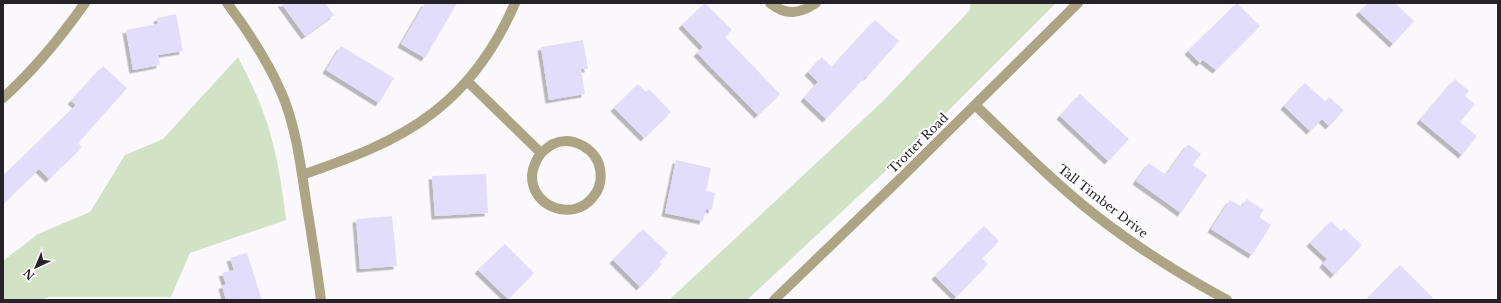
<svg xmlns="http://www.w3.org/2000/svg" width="1501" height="303" font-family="'Libre Baskerville',serif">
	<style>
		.green { fill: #d2e2c5 }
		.building { fill: #e3ddfc; filter: url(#shadow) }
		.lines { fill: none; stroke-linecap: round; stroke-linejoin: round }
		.minor { stroke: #ada484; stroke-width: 10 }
		.labels { text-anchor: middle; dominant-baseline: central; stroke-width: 4; stroke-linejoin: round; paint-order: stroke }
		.street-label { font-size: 12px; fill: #26222a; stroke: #fff }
	</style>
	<defs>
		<filter id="shadow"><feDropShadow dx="-3.5" dy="3.5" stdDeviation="0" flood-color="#0004"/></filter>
	</defs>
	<rect width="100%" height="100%" fill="#faf8fd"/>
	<!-- green -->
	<path class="green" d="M 970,3 L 1056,3 L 921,138 L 747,300 L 669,300 L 883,101 L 970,10 Z
		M 238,57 C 253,86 267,116 274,148 C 280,172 283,196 286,220 L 190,253 L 171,297 L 48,297 L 43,300 L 3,300 L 3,261 L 38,234 L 90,212 L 125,155 L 163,139 Z"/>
	<!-- building -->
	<path class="building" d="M 281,3 L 325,3 L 334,15 L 305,36 Z
		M 425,3 L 457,3 L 425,58 L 401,44 Z
		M 705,3 L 732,30 L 725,37 L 780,94 L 758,115 L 697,53 L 703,47 L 682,25 Z
		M 1237,3 L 1260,26 L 1216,70 L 1203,60 L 1200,63 L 1188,51 Z
		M 1368,3 L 1395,3 L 1414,21 L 1393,44 L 1359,12 Z
		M 176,14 L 183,51 L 158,55 L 160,65 L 133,70 L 126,30 L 158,24 L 157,18 Z
		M 875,20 L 899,41 L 867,77 L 866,76 L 826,119 L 804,98 L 818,82 L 808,72 L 822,57 L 832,67 Z
		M 583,40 L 588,69 L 581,69 L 585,94 L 549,100 L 541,47 Z
		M 341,46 L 394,78 L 379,103 L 326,70 Z
		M 103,66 L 127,88 L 78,143 L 82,147 L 49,179 L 39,169 L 3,204 L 3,176 L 76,105 L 71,101 Z
		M 1455,79 L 1469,91 L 1465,96 L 1475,104 L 1460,122 L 1477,136 L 1462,155 L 1420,120 Z
		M 1305,83 L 1325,101 L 1329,97 L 1344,110 L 1329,126 L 1322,119 L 1310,131 L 1284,106 Z
		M 638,84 L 646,92 L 649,89 L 671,112 L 644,138 L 614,108 Z
		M 1080,94 L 1129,139 L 1108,161 L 1060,116 Z
		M 1188,144 L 1201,154 L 1193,165 L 1207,175 L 1181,213 L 1136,181 L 1149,163 L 1166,175 Z
		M 676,160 L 711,168 L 706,191 L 715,193 L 712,210 L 706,209 L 703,221 L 665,213 Z
		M 486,174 L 488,213 L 435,216 L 432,176 Z
		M 1247,199 L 1264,210 L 1259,217 L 1271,225 L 1252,255 L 1211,229 L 1230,200 L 1242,207 Z
		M 392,216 L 397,266 L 360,269 L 356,219 Z
		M 1331,221 L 1341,231 L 1344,228 L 1362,245 L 1334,275 L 1323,264 L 1327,259 L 1310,243 Z
		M 984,226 L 999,241 L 982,258 L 988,264 L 956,297 L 935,276 Z
		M 643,229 L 668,253 L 659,262 L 662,264 L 640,287 L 613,260 Z
		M 505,244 L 534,273 L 508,299 L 478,270 Z
		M 247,253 L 262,300 L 226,300 L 222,286 L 226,284 L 222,273 L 234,270 L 230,258 Z
		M 1400,265 L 1435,300 L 1366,300 Z"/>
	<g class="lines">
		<!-- minor -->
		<path class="minor" d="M 227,3 C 248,31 268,61 282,94 C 297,130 301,169 307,207 C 312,238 317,269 321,300
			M 770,3 C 786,16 800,14 816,3
			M 467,81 L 541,153 C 545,150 549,146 553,144 C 572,135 597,149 600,169 C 602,180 600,189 593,197 C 574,222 531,208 532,175 C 533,167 536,160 541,153
			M 3,98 C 34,70 61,37 85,3
			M 975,105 C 1014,142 1052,181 1094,214 C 1136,247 1181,275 1227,300
			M 302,175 C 348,159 396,142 434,112 C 470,84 497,45 515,3
			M 774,300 L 903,176 L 1078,3"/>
	</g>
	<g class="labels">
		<!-- street labels -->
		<g class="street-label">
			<text transform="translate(918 143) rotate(-45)">Trotter Road</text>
			<text transform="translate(1103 201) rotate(38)">Tall Timber Drive</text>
		</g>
	</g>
	<!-- border -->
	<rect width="1501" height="303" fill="none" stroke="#26222a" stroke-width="8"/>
	<!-- north arrow -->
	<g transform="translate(36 267) rotate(224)" stroke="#ffffff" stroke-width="3" paint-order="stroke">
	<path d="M0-3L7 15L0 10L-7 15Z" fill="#26222a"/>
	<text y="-6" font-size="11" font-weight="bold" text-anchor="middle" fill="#26222a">N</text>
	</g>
</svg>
